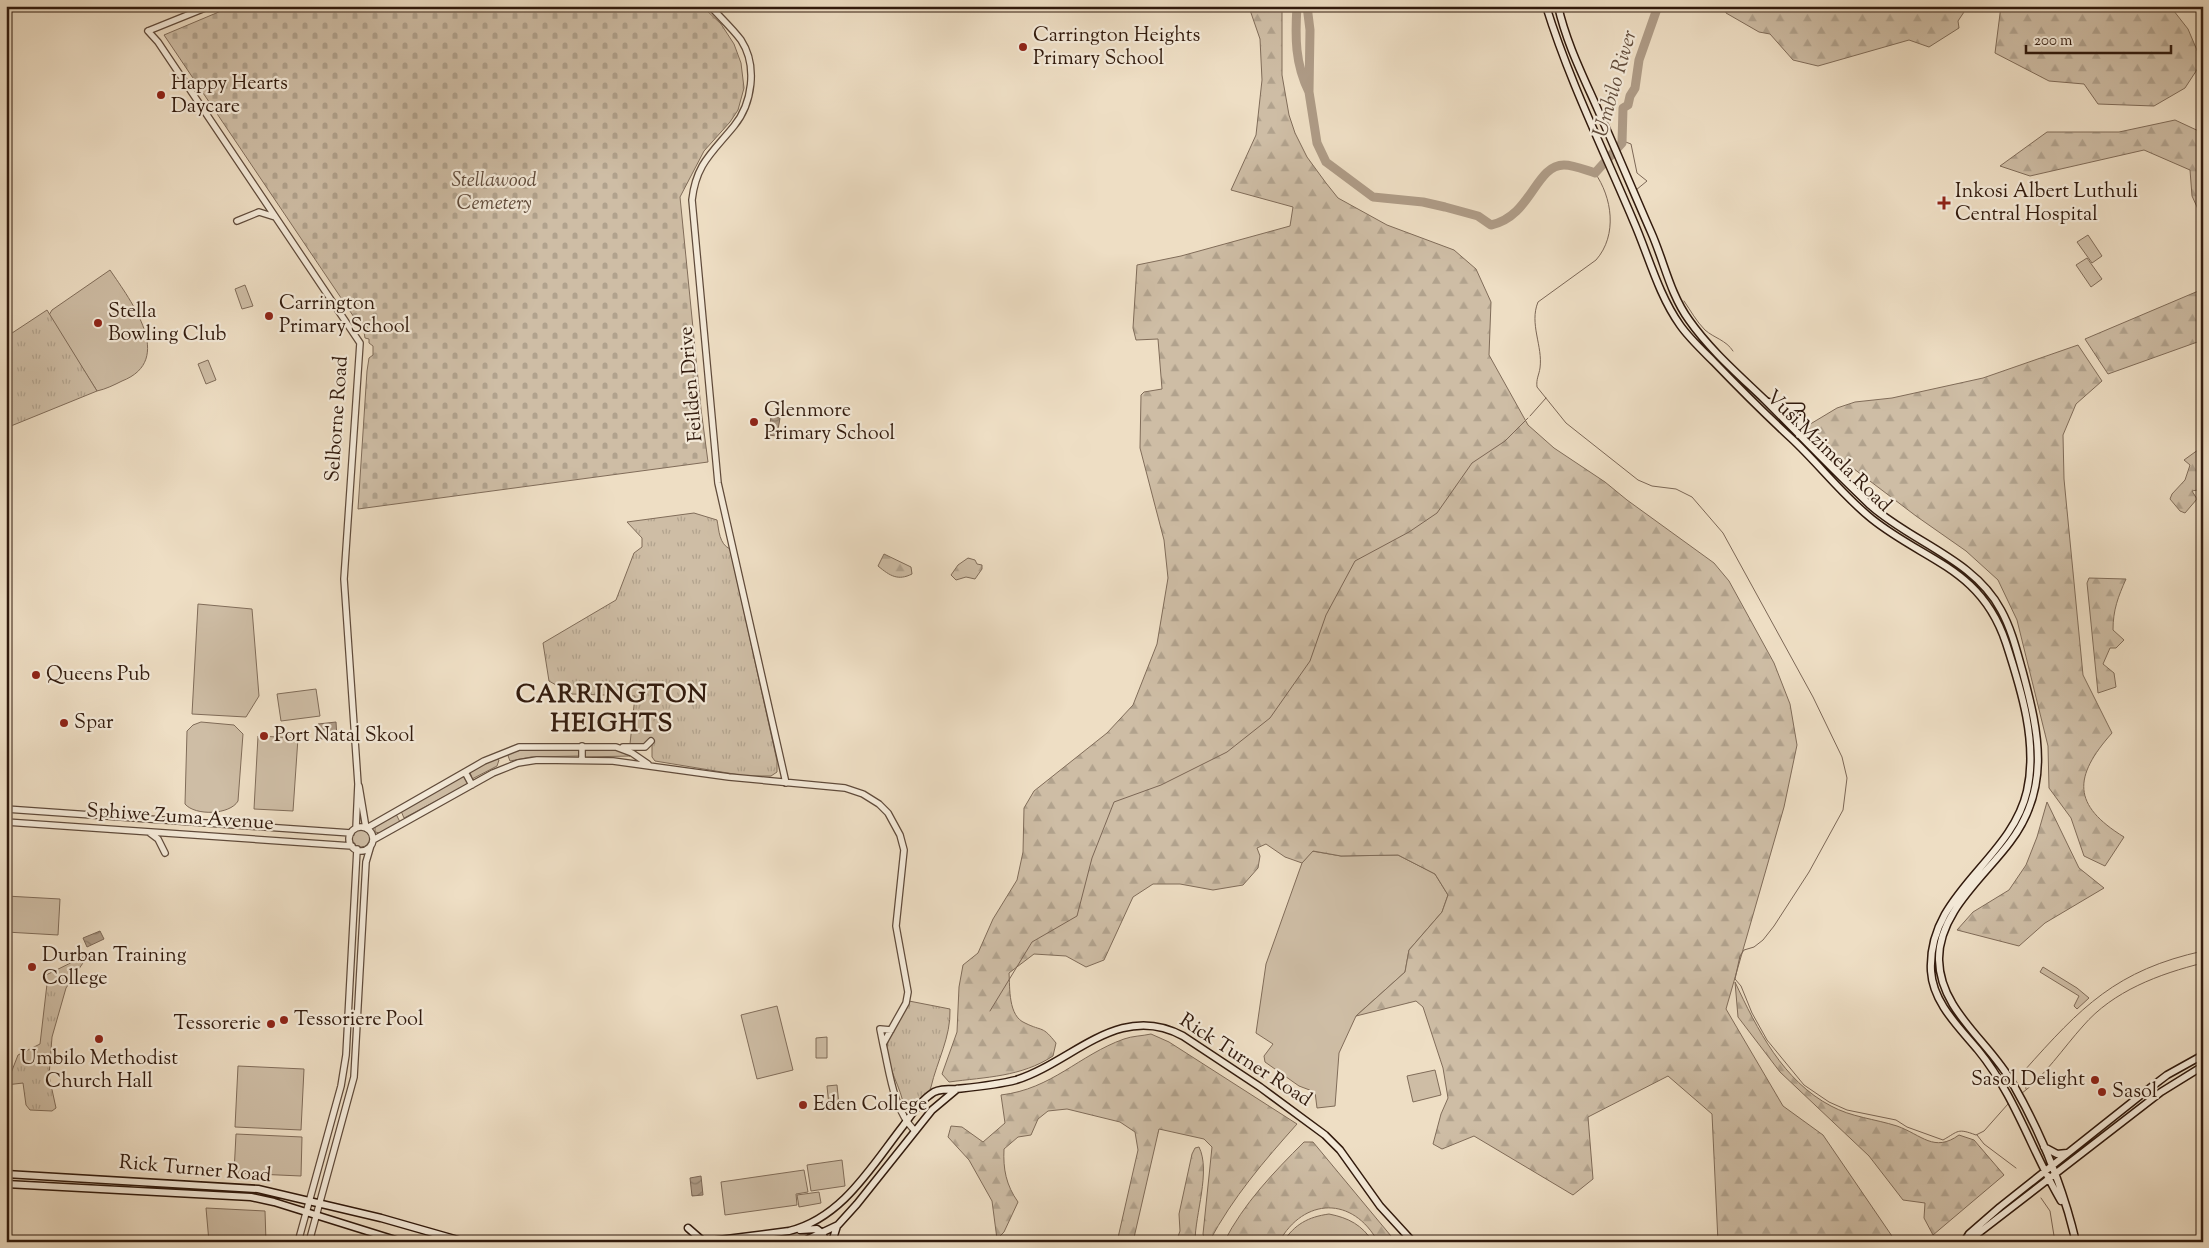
<svg xmlns="http://www.w3.org/2000/svg" width="2209" height="1248" font-family="'Sorts Mill Goudy',serif">
	<style>
		.green { fill: #cebda5; stroke: #806c59 }
		.forest { fill: url(#forest-firs); stroke: #806c59 }
		.cemetery { fill: url(#cemetery-stones); stroke: #806c59 }
		.park { fill: url(#park-tufts); stroke: #806c59 }
		.water { fill: url(#water-waves); stroke: #7c6756 }
		.lines { fill: none; stroke-linecap: round; stroke-linejoin: round }
		.stream { stroke: #7c6756; stroke-width: 1 }
		.river { stroke: #ae9b86; stroke-width: 9 }
		.tertiary-casing { stroke: #604b3b; stroke-width: 8 }
		.secondary-casing { stroke: #311a0d; stroke-width: 9 }
		.tertiary { stroke: #f4ead9; stroke-width: 5.5 }
		.secondary { stroke: #f4ead9; stroke-width: 6 }
		.poi-dot { fill: #8f2418; stroke: #f4ead9; stroke-width: 2 }
		.labels { text-anchor: middle; dominant-baseline: central; stroke-width: 4.5; stroke-linejoin: round; paint-order: stroke }
		.poi-label { font-size: 20px; fill: #311a0d; stroke: #f4ead9; text-anchor: start }
		.park-label { font-size: 20px; font-style: italic; fill: #604b3b; stroke: #f4ead9 }
		.street-label { font-size: 20px; fill: #311a0d; stroke: #f4ead9 }
		.water-label { font-size: 21px; font-style: italic; fill: #634e3d; stroke: #f4ead9 }
		.district-label { font-size: 25px; font-weight: bold; letter-spacing: 1px; fill: #311a0d; stroke: #f4ead9 }
	</style>
	<defs>
		<pattern id="forest-firs" width="22" height="20" patternUnits="userSpaceOnUse" patternTransform="scale(1.25)"><rect width="22" height="20" fill="#cebda5"/><path d="M5 1l3.5 6h-7zM16 11l3.5 6h-7z" fill="#b1a28d"/></pattern>
		<pattern id="cemetery-stones" width="16" height="16" patternUnits="userSpaceOnUse" patternTransform="scale(1.25)"><rect width="16" height="16" fill="#cebda5"/><path d="M2 7V4a2 2 0 0 1 4 0v3zM10 15v-3a2 2 0 0 1 4 0v3z" fill="#b1a28d"/></pattern>
		<pattern id="park-tufts" width="24" height="20" patternUnits="userSpaceOnUse" patternTransform="scale(1.25)"><rect width="24" height="20" fill="#cebda5"/><path d="M3 7l-1-3M5 7V3M7 7l1-3M15 17l-1-3M17 17v-4M19 17l1-3" fill="none" stroke="#b1a28d"/></pattern>
		<pattern id="water-waves" width="16" height="10" patternUnits="userSpaceOnUse" patternTransform="scale(1.25)"><rect width="16" height="10" fill="#ae9b86"/><path d="M0 5q4-4 8 0t8 0" fill="none" stroke="#8e7e6c"/></pattern>
	</defs>
	<rect width="100%" height="100%" fill="#eedec4"/>
	<filter id="stains"><feTurbulence type="fractalNoise" baseFrequency=".004" numOctaves="4"/><feColorMatrix values="0 0 0 0 .2 0 0 0 0 .09 0 0 0 0 .02 0 0 0 .5 -.17"/></filter>
	<radialGradient id="worn" r=".72"><stop offset=".6" stop-color="#630" stop-opacity="0"/><stop offset="1" stop-color="#630" stop-opacity=".3"/></radialGradient>
	<!-- green -->
	<path class="green" d="M 2088,235 L 2102,256 L 2092,263 L 2077,242 Z
		M 2087,258 L 2102,279 L 2091,287 L 2076,265 Z
		M 110,270 C 131,301 176,360 122,381 C 114,385 106,389 97,391 L 49,315 L 52,310 Z
		M 245,285 L 253,306 L 242,309 L 235,289 Z
		M 208,360 L 216,380 L 206,384 L 198,364 Z
		M 198,604 L 252,609 L 259,696 L 246,717 L 192,714 Z
		M 316,689 L 320,716 L 281,721 L 277,694 Z
		M 201,722 L 234,725 L 243,734 L 238,801 C 230,815 195,816 185,804 L 187,731 L 193,725 Z
		M 258,736 L 298,738 L 293,811 L 254,809 Z
		M 532,748 L 580,750 L 580,756 L 531,757 L 510,761 L 507,753 Z
		M 583,748 L 615,749 L 630,756 L 585,757 Z
		M 495,758 L 499,760 L 497,766 L 472,779 L 470,772 Z
		M 464,775 L 468,784 L 404,818 L 401,811 Z
		M 396,814 L 400,822 L 380,833 L 375,832 L 375,826 Z
		M352 838a9 9 0 1 1 18 0a9 9 0 1 1-18 0Z
		M 1312,851 L 1341,856 L 1398,855 L 1435,874 L 1448,895 L 1442,912 L 1409,950 L 1405,972 L 1356,1016 L 1339,1053 L 1335,1106 L 1317,1108 L 1315,1092 L 1299,1086 L 1265,1062 L 1264,1056 L 1273,1044 L 1256,1033 L 1266,964 L 1302,863 Z
		M 6,896 L 60,899 L 58,935 L 6,932 Z
		M 2043,967 L 2077,988 L 2089,998 L 2077,1009 L 2074,1006 L 2079,996 L 2040,972 Z
		M 777,1006 L 793,1070 L 757,1079 L 741,1015 Z
		M 827,1037 L 827,1058 L 816,1058 L 816,1038 Z
		M 238,1066 L 304,1069 L 301,1130 L 235,1127 Z
		M 1435,1070 L 1441,1095 L 1413,1102 L 1407,1076 Z
		M 837,1085 L 839,1105 L 829,1106 L 827,1086 Z
		M 236,1134 L 302,1137 L 301,1176 L 234,1173 Z
		M 842,1160 L 845,1186 L 811,1191 L 807,1165 Z
		M 804,1170 L 808,1192 L 796,1194 L 797,1205 L 725,1215 L 721,1182 Z
		M 819,1192 L 821,1203 L 799,1207 L 797,1195 Z
		M 206,1208 L 265,1211 L 266,1242 L 209,1242 Z
		M 1329,1214 C 1349,1218 1362,1225 1373,1242 L 1283,1242 C 1295,1224 1308,1217 1329,1214 Z"/>
	<!-- forest -->
	<path class="forest" d="M 1253,6 L 1282,6 L 1282,75 L 1289,115 L 1295,133 L 1307,157 L 1326,183 L 1338,198 L 1387,225 L 1454,250 L 1476,269 L 1491,302 L 1489,355 L 1528,425 L 1554,448 L 1605,482 L 1627,500 L 1714,563 L 1729,581 L 1774,663 L 1790,704 L 1797,745 L 1784,807 L 1726,1009 L 1783,1106 L 1823,1135 L 1896,1242 L 1718,1242 L 1712,1114 L 1668,1076 L 1588,1117 L 1593,1179 L 1573,1195 L 1474,1136 L 1442,1149 L 1433,1144 L 1441,1114 L 1448,1098 L 1443,1068 L 1423,1007 L 1416,1001 L 1356,1016 L 1405,972 L 1409,950 L 1442,912 L 1448,895 L 1435,874 L 1398,855 L 1341,856 L 1313,851 L 1302,863 L 1285,857 L 1266,844 L 1257,848 L 1260,856 L 1258,868 L 1243,885 L 1213,890 L 1180,884 L 1153,884 L 1133,897 L 1104,960 L 1086,967 L 1066,956 L 1034,954 L 1009,973 C 1010,988 1008,1016 1025,1023 C 1043,1032 1042,1025 1056,1043 L 1053,1056 C 1021,1077 986,1077 949,1082 L 942,1074 L 957,1032 L 959,987 L 963,965 L 978,953 L 993,919 L 1017,880 L 1023,852 L 1024,808 L 1034,791 L 1107,733 L 1133,705 L 1157,644 L 1168,578 L 1164,540 L 1140,448 L 1141,395 L 1144,392 L 1162,389 L 1158,339 L 1136,340 L 1133,328 L 1137,265 L 1181,256 L 1290,226 L 1293,207 L 1231,190 L 1256,135 L 1262,80 L 1260,39 L 1250,10 Z
		M 1725,6 L 1968,6 L 1958,21 L 1959,28 L 1929,47 L 1909,40 L 1818,66 L 1793,60 L 1770,34 L 1759,32 L 1726,13 Z
		M 2001,6 L 2170,6 L 2188,29 L 2202,62 L 2185,88 L 2154,106 L 2098,104 L 2084,84 L 2049,81 L 1995,53 Z
		M 2175,120 L 2203,133 L 2203,220 L 2192,196 L 2190,170 L 2144,150 L 2030,176 L 2000,166 L 2047,132 L 2119,132 Z
		M 2203,289 L 2203,340 L 2108,374 L 2085,339 Z
		M 2078,345 L 2102,381 L 2076,404 L 2063,435 L 2064,479 L 2083,675 L 2112,733 C 2073,777 2072,805 2124,837 L 2105,866 L 2084,856 L 2071,818 L 2049,788 L 2048,746 L 2017,620 L 1998,580 L 1966,551 L 1916,516 L 1837,456 L 1807,426 L 1837,408 L 1855,402 L 1892,398 L 1983,378 Z
		M 2202,447 L 2203,489 L 2192,491 L 2197,499 L 2185,513 L 2180,511 L 2170,499 L 2172,494 L 2185,480 L 2190,465 L 2184,460 Z
		M 884,554 L 911,567 L 912,574 C 898,581 890,576 878,566 Z
		M 968,558 L 975,560 L 977,564 L 982,565 L 982,569 L 975,579 L 966,577 L 956,580 L 951,575 L 958,565 Z
		M 2089,578 L 2126,579 C 2118,597 2113,610 2113,630 L 2124,640 L 2116,648 L 2110,648 L 2103,664 L 2114,673 L 2116,687 L 2098,693 L 2087,583 Z
		M 2047,802 L 2079,868 L 2104,888 L 2045,923 L 2019,946 L 1957,930 L 1973,912 L 2009,890 L 2026,865 L 2037,837 Z
		M 1735,982 C 1757,1029 1783,1081 1831,1106 C 1851,1117 1875,1119 1897,1126 C 1922,1135 1934,1153 1959,1135 L 1974,1140 L 2004,1175 L 1933,1235 L 1924,1218 L 1925,1203 L 1903,1200 L 1869,1156 L 1780,1072 L 1738,1017 Z
		M 1151,1034 L 1169,1042 L 1297,1124 C 1264,1161 1233,1197 1209,1242 L 1205,1242 L 1203,1234 L 1212,1147 L 1204,1139 L 1159,1129 L 1133,1242 L 1117,1242 L 1138,1150 L 1135,1132 L 1120,1122 L 1067,1109 L 1048,1111 L 1038,1119 L 1031,1135 L 1018,1137 L 1004,1149 C 1003,1169 1006,1185 1018,1202 L 1004,1232 L 997,1239 L 992,1201 L 969,1160 L 948,1137 L 951,1126 L 962,1127 L 983,1142 L 1005,1123 L 1001,1095 C 1052,1089 1079,1055 1124,1039 C 1132,1036 1142,1036 1151,1034 Z
		M 1304,1142 L 1313,1142 L 1396,1242 L 1378,1242 C 1353,1196 1304,1197 1279,1242 L 1224,1242 C 1244,1203 1273,1173 1304,1142 Z
		M 1199,1147 C 1211,1171 1195,1214 1195,1242 L 1176,1242 L 1180,1231 L 1179,1214 L 1192,1154 L 1195,1148 Z"/>
	<!-- cemetery -->
	<path class="cemetery" d="M 233,6 L 702,6 L 721,24 L 734,44 L 741,63 L 744,88 L 738,110 L 730,122 L 704,151 L 680,197 L 701,409 L 708,462 L 358,509 L 367,371 L 369,358 L 373,355 L 373,346 L 369,343 L 369,339 L 365,338 L 364,332 L 164,35 Z"/>
	<!-- park -->
	<path class="park" d="M 47,310 L 97,391 L 6,428 L 6,337 Z
		M 694,513 L 717,520 C 719,530 719,544 730,549 L 777,761 L 777,772 L 771,776 L 746,776 L 655,761 L 652,757 L 652,745 L 630,744 L 635,696 L 572,694 L 549,681 L 543,643 L 616,600 L 634,553 L 642,547 L 642,538 L 627,522 Z
		M 89,954 L 66,988 L 52,1037 L 49,1076 L 56,1108 L 52,1111 L 30,1110 L 26,1105 L 23,1083 L 6,1085 L 6,1074 L 11,1073 L 18,1055 L 40,1044 L 47,984 L 44,976 Z
		M 909,1001 L 950,1009 C 951,1037 937,1061 931,1087 L 929,1092 L 909,1110 L 904,1108 C 902,1088 886,1067 887,1047 C 888,1031 904,1017 909,1001 Z"/>
	<!-- water -->
	<path class="water" d="M 771,417 L 780,418 L 777,436 L 768,435 Z
		M 336,722 L 337,738 L 319,739 L 318,724 Z
		M 100,931 L 104,939 L 87,947 L 83,938 Z
		M 701,1176 L 703,1195 L 692,1196 L 690,1178 Z"/>
	<g class="lines">
		<!-- stream -->
		<path class="stream" d="M 1623,141 L 1631,144 L 1637,173 L 1647,181 L 1636,190
			M 1595,173 C 1612,197 1618,235 1596,260 L 1538,302 C 1529,324 1543,346 1540,368 C 1539,375 1536,379 1537,387 L 1566,423 L 1638,480 L 1652,486 L 1676,489 L 1692,497 L 1723,533 L 1813,697 L 1842,757 L 1847,778 L 1843,810 L 1809,872 L 1774,926 L 1763,940 L 1754,947 L 1744,950 L 1740,956 L 1735,979 L 1741,986 L 1752,1013 L 1767,1040 L 1804,1085 L 1829,1102 L 1847,1110 L 1896,1120 L 1907,1127 L 1943,1140 C 1959,1131 1957,1128 1976,1135 L 1984,1131 L 2008,1104
			M 1653,244 L 1657,256
			M 1684,301 C 1691,311 1696,321 1705,330 C 1714,338 1726,340 1733,351
			M 1530,416 L 1546,398
			M 990,1011 L 1032,942 L 1077,916 L 1092,858 L 1114,802 L 1161,785 L 1227,752 L 1270,718 L 1310,661 L 1326,615 L 1355,561 L 1409,532 L 1437,513 L 1472,463 L 1505,441 L 1528,418
			M 2026,1089 L 2024,1071 C 2081,1007 2116,970 2203,951
			M 2021,1094 C 2044,1077 2064,1047 2083,1026 C 2113,991 2159,974 2203,963
			M 1977,1135 L 1984,1144 L 2016,1168
			M 2041,1198 L 2050,1211 L 2055,1242"/>
		<!-- river -->
		<path class="river" d="M 1297,6 C 1295,37 1295,64 1309,92
			M 1307,6 L 1310,30 L 1309,92 L 1317,143 L 1326,162 L 1373,197 L 1423,202 L 1445,207 L 1478,216 L 1491,225 C 1532,216 1535,165 1564,165 C 1574,165 1585,170 1595,173 L 1622,143 L 1623,108 L 1628,105 L 1630,96 L 1635,88 L 1639,60 L 1658,6"/>
		<!-- tertiary casing -->
		<g class="tertiary-casing">
			<path id="tertiary" d="M 710,6 C 720,17 732,28 741,40 C 758,66 752,104 734,126 C 712,153 696,164 692,200 L 718,483 L 786,783
				M 148,31 L 158,42 L 360,343 L 344,579 L 358,784 L 356,828
				M 148,31 L 210,6
				M 237,221 L 259,212 L 275,217
				M 582,746 L 582,760
				M 623,747 L 645,747 L 651,741
				M 465,772 L 472,785
				M 359,786 L 366,828
				M 6,809 L 351,833
				M 6,822 L 352,846
				M349 839a12 12 0 1 1 24 0a12 12 0 1 1-24 0Z
				M 367,828 L 484,761 L 519,747 L 616,747 L 632,753 L 648,764
				M 150,833 L 158,839 L 165,853
				M 373,840 L 493,773 L 518,763 L 537,760 L 613,761 L 729,777 L 845,788 L 863,794 L 879,804 L 888,813 L 900,835 L 904,850 L 896,926 L 908,992 L 906,1003 L 883,1044 C 890,1074 893,1109 915,1131
				M 883,1044 L 880,1029 L 891,1030
				M 822,1233 L 827,1242
				M 298,1242 L 341,1086 L 346,1055 L 357,849
				M 309,1242 L 354,1077 L 366,862 L 371,845"/>
		</g>
		<!-- secondary casing -->
		<g class="secondary-casing">
			<path id="secondary" d="M 1546,6 C 1569,80 1603,149 1633,220 C 1648,254 1658,294 1680,325 C 1689,338 1702,350 1714,362 C 1739,388 1764,413 1791,438 C 1819,464 1842,495 1872,519 C 1926,562 1981,568 2006,643 C 2021,689 2038,743 2027,791 C 2011,861 1927,893 1931,971 C 1933,1003 1959,1027 1978,1050 C 2015,1095 2032,1152 2061,1201
				M 1558,6 C 1566,42 1583,76 1598,110 C 1616,150 1633,191 1651,232 C 1664,261 1670,294 1689,320 C 1710,350 1739,375 1765,400 C 1800,435 1834,471 1870,505 C 1911,542 1974,559 2001,610 C 2012,630 2017,652 2023,673 C 2039,733 2051,788 2010,842 C 1984,877 1938,913 1939,960 C 1940,1011 1990,1042 2013,1084 C 2041,1133 2063,1187 2076,1242
				M 1769,402 L 1784,407 L 1801,407
				M 1799,435 L 1801,415
				M 2044,1147 L 2057,1154 L 2067,1153
				M 6,1174 L 258,1189 L 381,1218 L 465,1242
				M 6,1184 L 251,1197 L 274,1202 L 402,1242
				M 688,1228 L 704,1242
				M 800,1230 L 817,1229 L 822,1233
				M 703,1242 L 789,1231 C 842,1218 871,1167 903,1126 C 912,1114 921,1100 934,1092 C 940,1089 949,1089 956,1089 C 975,1087 997,1085 1016,1080 C 1073,1062 1119,1001 1183,1036 L 1260,1087 L 1325,1135 L 1340,1150 L 1380,1206 L 1413,1242
				M 802,1242 L 838,1225 L 857,1204 L 932,1110 L 957,1089
				M 832,1242 L 837,1226
				M 1964,1242 L 1969,1234 L 2000,1207 L 2146,1091 L 2167,1075 L 2203,1055
				M 1967,1242 L 2161,1092 L 2203,1066"/>
		</g>
		<!-- tertiary -->
		<use href="#tertiary" class="tertiary"/>
		<!-- secondary -->
		<use href="#secondary" class="secondary"/>
	</g>
	<!-- markers -->
	<g class="poi-dot">
		<circle cx="1023" cy="47" r="5"/>
		<circle cx="161" cy="95" r="5"/>
		<path d="M1941.5 195.5h5v5h5v5h-5v5h-5v-5h-5v-5h5z"/>
		<circle cx="269" cy="316" r="5"/>
		<circle cx="98" cy="323" r="5"/>
		<circle cx="754" cy="422" r="5"/>
		<circle cx="36" cy="675" r="5"/>
		<circle cx="64" cy="723" r="5"/>
		<circle cx="264" cy="736" r="5"/>
		<circle cx="32" cy="967" r="5"/>
		<circle cx="284" cy="1020" r="5"/>
		<circle cx="271" cy="1024" r="5"/>
		<circle cx="99" cy="1039" r="5"/>
		<circle cx="2095" cy="1080" r="5"/>
		<circle cx="2102" cy="1092" r="5"/>
		<circle cx="803" cy="1105" r="5"/>
	</g>
	<g class="labels">
		<!-- poi labels -->
		<g class="poi-label">
			<text x="1033" y="36">Carrington Heights<tspan x="1033" dy="23">Primary School</tspan></text>
			<text x="171" y="84">Happy Hearts<tspan x="171" dy="23">Daycare</tspan></text>
			<text x="1955" y="192">Inkosi Albert Luthuli<tspan x="1955" dy="23">Central Hospital</tspan></text>
			<text x="279" y="304">Carrington<tspan x="279" dy="23">Primary School</tspan></text>
			<text x="108" y="312">Stella<tspan x="108" dy="23">Bowling Club</tspan></text>
			<text x="764" y="411">Glenmore<tspan x="764" dy="23">Primary School</tspan></text>
			<text x="46" y="675">Queens Pub</text>
			<text x="74" y="723">Spar</text>
			<text x="274" y="736">Port Natal Skool</text>
			<text x="42" y="956">Durban Training<tspan x="42" dy="23">College</tspan></text>
			<text x="294" y="1020">Tessoriere Pool</text>
			<text x="261" y="1024" text-anchor="end">Tessorerie</text>
			<text x="99" y="1059" text-anchor="middle">Umbilo Methodist<tspan x="99" dy="23">Church Hall</tspan></text>
			<text x="2085" y="1080" text-anchor="end">Sasol Delight</text>
			<text x="2112" y="1092">Sasol</text>
			<text x="813" y="1105">Eden College</text>
		</g>
		<!-- park labels -->
		<g class="park-label">
			<text x="494" y="181">Stellawood<tspan x="494" dy="23">Cemetery</tspan></text>
		</g>
		<!-- street labels -->
		<g class="street-label">
			<text transform="translate(692 384) rotate(-95)">Feilden Drive</text>
			<text transform="translate(338 419) rotate(-86)">Selborne Road</text>
			<text transform="translate(1828 452) rotate(44)">Vusi Mzimela Road</text>
			<text transform="translate(180 818) rotate(4)">Sphiwe Zuma Avenue</text>
			<text transform="translate(1245 1061) rotate(33)">Rick Turner Road</text>
			<text transform="translate(195 1170) rotate(5)">Rick Turner Road</text>
		</g>
		<!-- water labels -->
		<g class="water-label">
			<text transform="translate(1616 84) rotate(-74)">Umbilo River</text>
		</g>
		<!-- district labels -->
		<g class="district-label">
			<text x="612" y="696">CARRINGTON<tspan x="612" dy="29">HEIGHTS</tspan></text>
		</g>
	</g>
	<!-- margin -->
	<rect width="2209" height="1248" fill="none" stroke="#eedec4" stroke-width="25"/>
	<rect x="8" y="8" width="2194" height="1233" fill="none" stroke="#311a0d" stroke-width="2.5"/>
	<rect x="12" y="12" width="2184" height="1223" fill="none" stroke="#311a0d"/>
	<!-- scale -->
	<path d="M2026 45v8h145v-8" fill="none" stroke="#311a0d" stroke-width="2.5"/>
	<text x="2034" y="45" font-size="15" fill="#311a0d" stroke="#f4ead9" stroke-width="4" paint-order="stroke">200 m</text>
	<rect width="100%" height="100%" filter="url(#stains)"/>
	<rect width="100%" height="100%" fill="url(#worn)"/>
</svg>
